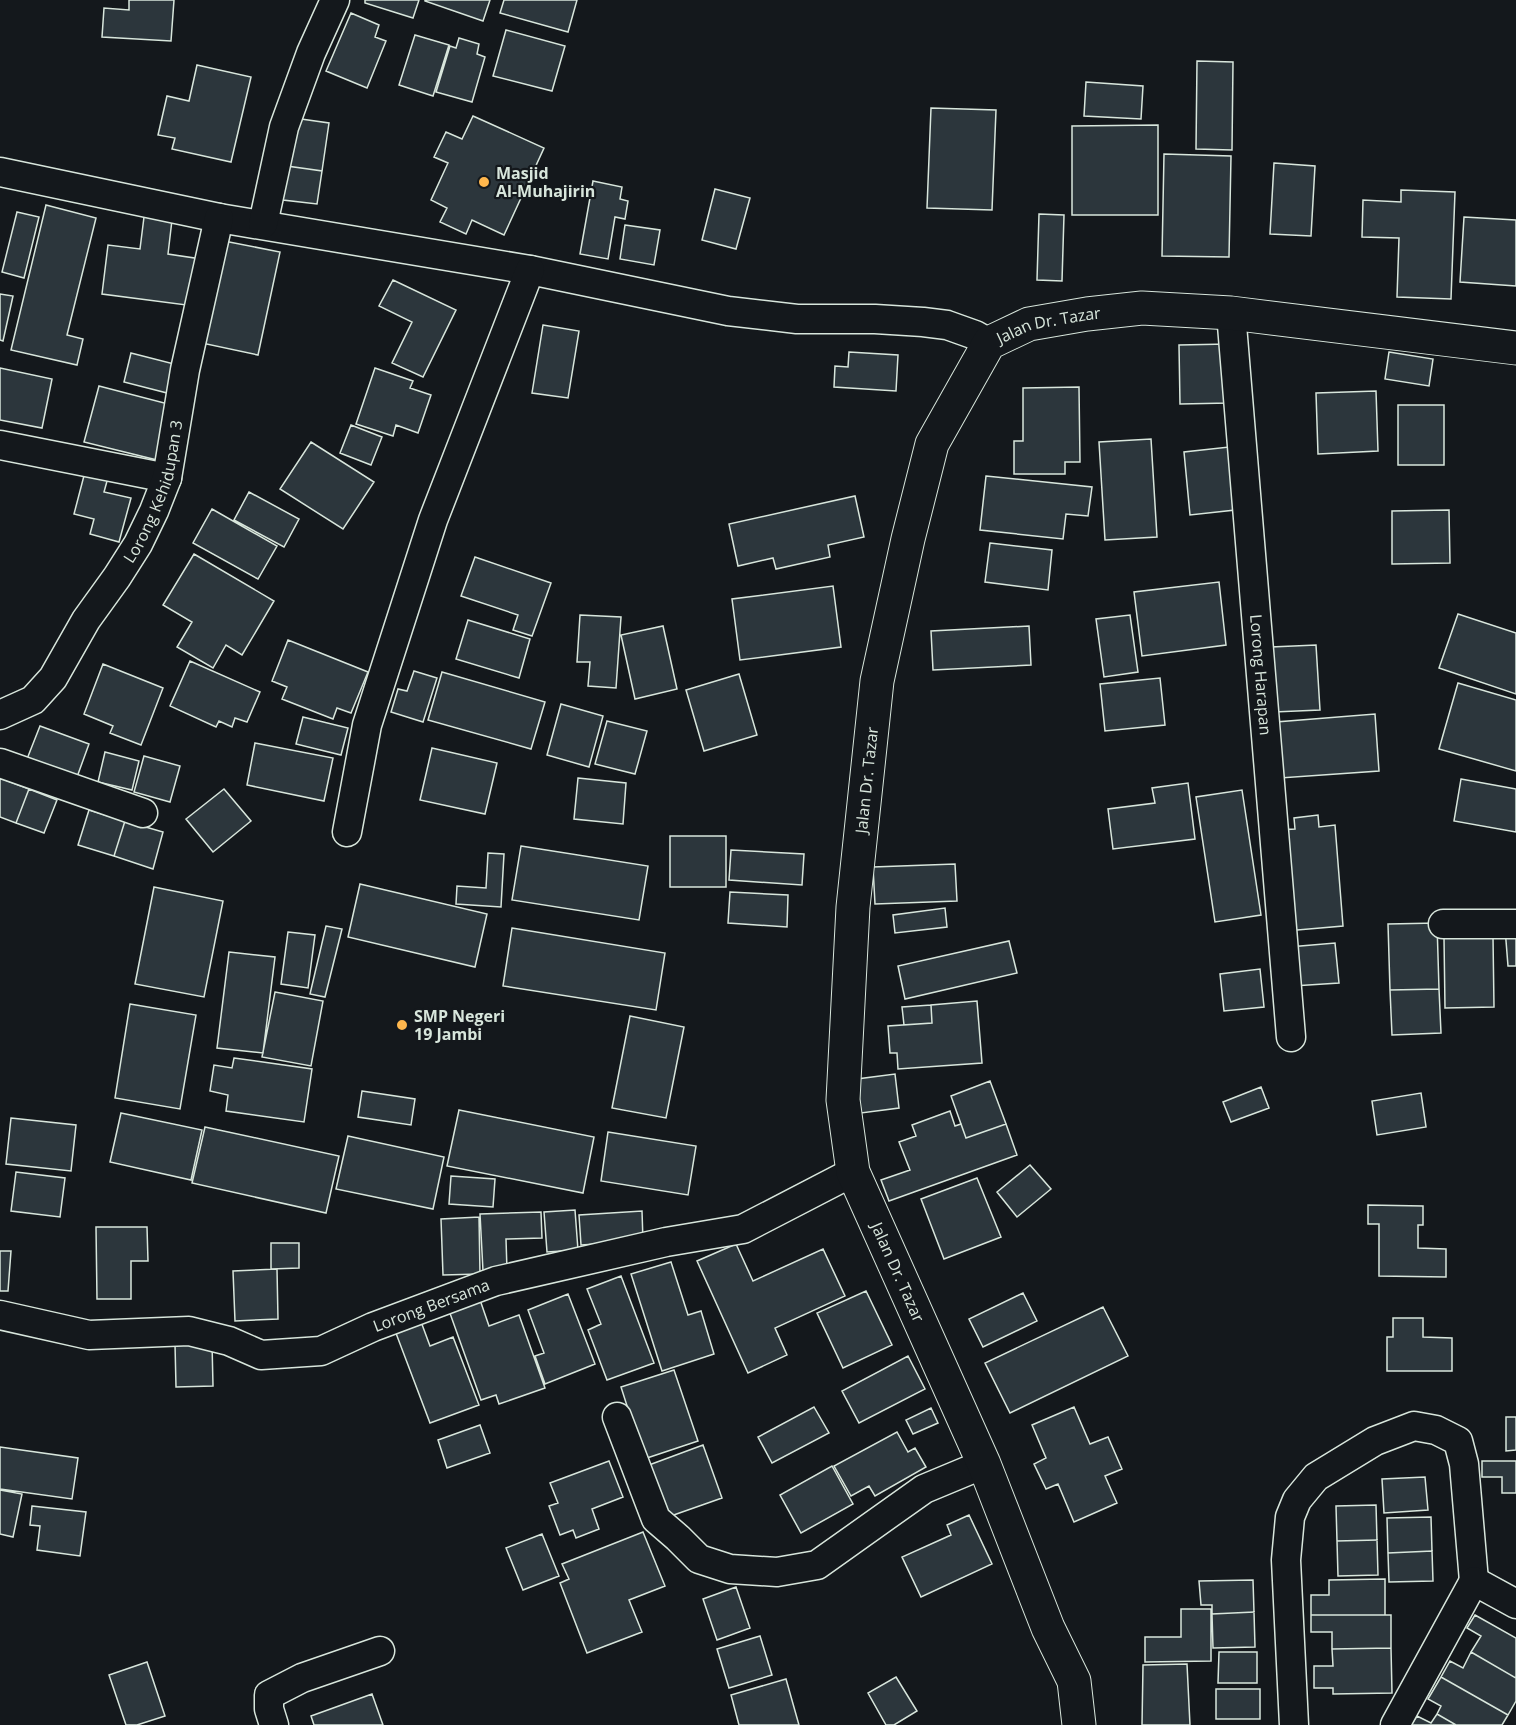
<svg xmlns="http://www.w3.org/2000/svg" width="1516" height="1725" font-family="'Open Sans',sans-serif">
	<style>
		.building { fill: #2c363c; stroke: #d8e6dc; stroke-width: 1.5 }
		.lines { fill: none; stroke-linecap: round; stroke-linejoin: round }
		.street-casing { stroke: #d8e6dc; stroke-width: 31 }
		.secondary-casing { stroke: #d8e6dc; stroke-width: 35 }
		.street { stroke: #14181c; stroke-width: 28 }
		.secondary { stroke: #14181c; stroke-width: 33 }
		.poi-dot { fill: #ffb74d; stroke: #14181c; stroke-width: 2 }
		.labels { text-anchor: middle; dominant-baseline: central; stroke-width: 4.5; stroke-linejoin: round; paint-order: stroke }
		.poi-label { font-size: 16px; font-weight: bold; fill: #d8e6dc; stroke: #14181c; text-anchor: start }
		.street-label { font-size: 16px; fill: #d8e6dc; stroke: #14181c }
	</style>
	<rect width="100%" height="100%" fill="#14181c"/>
	<!-- building -->
	<path class="building" d="M 129,0 L 174,0 L 171,41 L 102,37 L 104,8 L 129,10 Z
		M 365,0 L 419,0 L 413,18 L 365,3 Z
		M 425,0 L 490,0 L 483,21 L 425,1 Z
		M 504,0 L 577,0 L 568,32 L 500,13 Z
		M 351,13 L 379,25 L 375,37 L 386,41 L 367,88 L 326,71 Z
		M 506,30 L 565,46 L 552,91 L 493,76 Z
		M 415,35 L 449,45 L 433,96 L 399,85 Z
		M 459,38 L 479,44 L 477,54 L 485,57 L 472,102 L 436,92 L 450,46 L 456,48 Z
		M 1197,61 L 1233,62 L 1232,150 L 1196,149 Z
		M 197,65 L 251,77 L 231,162 L 172,149 L 175,138 L 158,135 L 167,96 L 189,101 Z
		M 1086,82 L 1143,86 L 1141,119 L 1084,116 Z
		M 931,108 L 996,110 L 992,210 L 927,208 Z
		M 473,116 L 544,148 L 504,235 L 472,220 L 466,234 L 440,222 L 447,208 L 431,200 L 448,163 L 434,157 L 446,132 L 462,139 Z
		M 294,118 L 329,123 L 322,171 L 287,166 Z
		M 1158,125 L 1158,215 L 1072,215 L 1072,126 Z
		M 1164,154 L 1231,156 L 1229,257 L 1162,256 Z
		M 1274,163 L 1315,166 L 1311,236 L 1270,234 Z
		M 287,166 L 322,171 L 317,204 L 283,200 Z
		M 593,181 L 622,187 L 620,199 L 628,201 L 625,219 L 615,217 L 608,259 L 580,254 Z
		M 715,189 L 750,198 L 736,249 L 702,240 Z
		M 1401,190 L 1455,192 L 1451,299 L 1397,297 L 1399,238 L 1362,237 L 1363,200 L 1401,202 Z
		M 46,205 L 96,218 L 67,335 L 83,339 L 77,365 L 11,350 Z
		M 17,212 L 39,217 L 24,278 L 2,272 Z
		M 1039,214 L 1064,215 L 1062,281 L 1037,280 Z
		M 144,217 L 172,220 L 168,254 L 201,259 L 194,306 L 102,294 L 108,245 L 140,249 Z
		M 1464,217 L 1516,220 L 1516,286 L 1460,282 Z
		M 625,225 L 660,230 L 654,265 L 620,259 Z
		M 219,240 L 280,252 L 258,355 L 197,342 Z
		M 393,280 L 456,310 L 423,377 L 392,363 L 412,322 L 379,306 Z
		M 0,294 L 13,296 L 3,341 L 0,340 Z
		M 543,325 L 579,331 L 568,398 L 532,393 Z
		M 1228,344 L 1229,403 L 1180,404 L 1179,345 Z
		M 849,352 L 898,355 L 896,391 L 834,387 L 835,366 L 848,367 Z
		M 1389,352 L 1433,359 L 1429,386 L 1385,379 Z
		M 131,353 L 178,365 L 171,394 L 124,382 Z
		M 0,368 L 52,379 L 42,428 L 0,420 Z
		M 375,368 L 413,381 L 410,388 L 431,395 L 418,433 L 396,425 L 393,436 L 356,424 Z
		M 99,386 L 172,405 L 157,460 L 84,442 Z
		M 1079,387 L 1080,462 L 1065,462 L 1065,474 L 1014,474 L 1014,441 L 1023,441 L 1023,388 Z
		M 1376,391 L 1378,451 L 1318,454 L 1316,393 Z
		M 1398,405 L 1444,405 L 1444,465 L 1398,465 Z
		M 351,425 L 382,437 L 371,465 L 340,453 Z
		M 1151,439 L 1157,537 L 1105,540 L 1099,442 Z
		M 311,442 L 374,482 L 343,529 L 280,489 Z
		M 1229,447 L 1235,510 L 1190,515 L 1184,452 Z
		M 86,468 L 109,474 L 104,492 L 131,498 L 119,542 L 90,534 L 94,519 L 74,514 Z
		M 986,476 L 1092,487 L 1088,516 L 1066,514 L 1063,539 L 980,530 Z
		M 249,492 L 299,519 L 284,547 L 234,520 Z
		M 855,496 L 864,537 L 828,545 L 830,557 L 776,569 L 773,558 L 738,566 L 729,524 Z
		M 212,509 L 277,546 L 258,579 L 193,543 Z
		M 1449,510 L 1450,563 L 1392,564 L 1392,511 Z
		M 990,543 L 1052,550 L 1048,590 L 985,582 Z
		M 194,554 L 274,601 L 242,655 L 226,645 L 213,668 L 177,647 L 192,622 L 163,605 Z
		M 475,557 L 551,583 L 532,636 L 513,630 L 518,615 L 461,596 Z
		M 1219,582 L 1226,645 L 1142,656 L 1134,592 Z
		M 833,586 L 841,647 L 740,660 L 732,599 Z
		M 1458,614 L 1516,633 L 1516,694 L 1439,668 Z
		M 580,615 L 621,617 L 616,688 L 588,686 L 590,662 L 577,662 Z
		M 1130,615 L 1138,672 L 1104,677 L 1096,619 Z
		M 468,620 L 530,639 L 519,678 L 456,659 Z
		M 663,626 L 677,689 L 635,699 L 621,635 Z
		M 1029,626 L 1031,665 L 933,670 L 931,631 Z
		M 288,640 L 368,672 L 351,713 L 337,708 L 333,719 L 282,699 L 287,687 L 272,681 Z
		M 1316,645 L 1320,710 L 1274,712 L 1271,647 Z
		M 190,661 L 260,692 L 247,722 L 235,718 L 232,727 L 219,721 L 216,727 L 170,706 Z
		M 103,664 L 163,688 L 141,745 L 110,733 L 113,726 L 84,714 Z
		M 414,671 L 437,678 L 423,722 L 391,712 L 398,689 L 407,691 Z
		M 442,672 L 545,702 L 531,749 L 428,720 Z
		M 739,674 L 757,735 L 704,751 L 686,690 Z
		M 1160,678 L 1165,725 L 1105,731 L 1100,684 Z
		M 1458,683 L 1516,700 L 1516,771 L 1439,749 Z
		M 561,704 L 603,716 L 589,767 L 547,755 Z
		M 1375,714 L 1379,771 L 1280,778 L 1276,722 Z
		M 303,717 L 348,728 L 341,755 L 296,744 Z
		M 607,721 L 647,731 L 635,774 L 595,764 Z
		M 40,726 L 89,744 L 77,777 L 27,759 Z
		M 255,743 L 333,758 L 324,801 L 247,785 Z
		M 432,748 L 497,763 L 485,814 L 420,800 Z
		M 105,752 L 139,761 L 132,790 L 98,782 Z
		M 144,756 L 180,766 L 170,802 L 134,792 Z
		M 0,778 L 29,789 L 16,823 L 0,817 Z
		M 578,778 L 626,783 L 623,824 L 574,819 Z
		M 1461,779 L 1516,789 L 1516,832 L 1454,821 Z
		M 1188,783 L 1195,839 L 1113,849 L 1108,809 L 1155,803 L 1152,788 Z
		M 29,789 L 57,800 L 44,833 L 16,823 Z
		M 224,789 L 251,821 L 213,852 L 186,819 Z
		M 1242,790 L 1261,915 L 1215,922 L 1196,797 Z
		M 89,810 L 125,821 L 114,856 L 78,845 Z
		M 1318,815 L 1319,827 L 1335,825 L 1343,926 L 1286,931 L 1278,830 L 1295,829 L 1294,818 Z
		M 125,821 L 163,832 L 153,869 L 114,856 Z
		M 670,836 L 726,836 L 726,887 L 670,887 Z
		M 521,846 L 648,866 L 639,920 L 512,900 Z
		M 731,850 L 804,854 L 802,885 L 729,880 Z
		M 488,853 L 504,854 L 501,907 L 456,904 L 457,886 L 486,888 Z
		M 955,864 L 957,901 L 875,904 L 873,867 Z
		M 360,884 L 487,914 L 475,967 L 348,937 Z
		M 154,887 L 223,901 L 204,997 L 135,984 Z
		M 730,892 L 788,895 L 787,927 L 728,923 Z
		M 945,908 L 947,927 L 895,933 L 893,915 Z
		M 1437,923 L 1439,989 L 1390,990 L 1388,924 Z
		M 326,926 L 342,929 L 325,997 L 310,994 Z
		M 512,928 L 665,953 L 656,1010 L 503,986 Z
		M 1505,928 L 1516,928 L 1516,966 L 1508,966 Z
		M 288,932 L 315,935 L 308,988 L 281,984 Z
		M 1493,937 L 1494,1007 L 1445,1008 L 1444,938 Z
		M 1009,941 L 1017,973 L 905,999 L 898,966 Z
		M 1335,943 L 1339,983 L 1293,986 L 1289,947 Z
		M 229,952 L 275,957 L 263,1053 L 217,1048 Z
		M 1260,969 L 1264,1007 L 1224,1011 L 1220,974 Z
		M 1439,989 L 1441,1033 L 1392,1035 L 1390,990 Z
		M 275,992 L 323,1001 L 311,1066 L 262,1057 Z
		M 977,1001 L 982,1063 L 898,1069 L 897,1053 L 890,1053 L 888,1026 L 932,1023 L 931,1005 Z
		M 130,1004 L 196,1015 L 180,1109 L 115,1098 Z
		M 931,1005 L 932,1023 L 904,1025 L 902,1007 Z
		M 630,1016 L 684,1027 L 666,1118 L 612,1108 Z
		M 234,1058 L 312,1069 L 304,1122 L 226,1111 L 228,1095 L 210,1091 L 214,1065 L 232,1068 Z
		M 895,1074 L 899,1108 L 861,1113 L 857,1079 Z
		M 990,1081 L 1006,1124 L 966,1138 L 951,1096 Z
		M 1261,1087 L 1269,1108 L 1231,1122 L 1223,1102 Z
		M 362,1091 L 415,1099 L 411,1125 L 358,1117 Z
		M 1421,1093 L 1426,1127 L 1377,1135 L 1372,1101 Z
		M 459,1110 L 594,1137 L 583,1193 L 447,1166 Z
		M 950,1111 L 955,1126 L 961,1124 L 966,1138 L 1006,1124 L 1017,1155 L 889,1201 L 881,1180 L 910,1170 L 899,1142 L 916,1136 L 912,1125 Z
		M 121,1113 L 202,1130 L 191,1180 L 110,1162 Z
		M 11,1118 L 76,1125 L 71,1171 L 6,1164 Z
		M 205,1127 L 339,1156 L 326,1213 L 192,1183 Z
		M 608,1132 L 696,1146 L 688,1195 L 601,1181 Z
		M 348,1136 L 444,1157 L 433,1209 L 336,1189 Z
		M 1030,1165 L 1051,1189 L 1017,1217 L 997,1192 Z
		M 16,1172 L 65,1178 L 60,1217 L 11,1211 Z
		M 451,1176 L 495,1179 L 493,1207 L 449,1204 Z
		M 977,1178 L 1001,1237 L 944,1259 L 921,1199 Z
		M 1368,1205 L 1423,1206 L 1423,1225 L 1418,1225 L 1418,1248 L 1446,1249 L 1446,1277 L 1379,1276 L 1379,1224 L 1368,1224 Z
		M 575,1210 L 578,1250 L 547,1252 L 544,1212 Z
		M 642,1211 L 643,1241 L 581,1245 L 579,1215 Z
		M 541,1212 L 542,1238 L 506,1239 L 507,1270 L 483,1271 L 480,1214 Z
		M 479,1217 L 480,1274 L 443,1275 L 441,1219 Z
		M 96,1227 L 147,1227 L 148,1261 L 131,1261 L 131,1299 L 97,1299 Z
		M 271,1243 L 299,1243 L 299,1268 L 271,1269 Z
		M 736,1244 L 753,1281 L 823,1249 L 845,1296 L 775,1328 L 787,1355 L 748,1373 L 697,1261 Z
		M 0,1251 L 11,1251 L 8,1291 L 0,1291 Z
		M 671,1262 L 688,1315 L 701,1311 L 714,1354 L 662,1371 L 631,1274 Z
		M 277,1269 L 278,1319 L 235,1321 L 233,1271 Z
		M 621,1276 L 654,1363 L 607,1380 L 588,1330 L 601,1324 L 587,1289 Z
		M 866,1291 L 892,1345 L 843,1368 L 817,1313 Z
		M 1023,1293 L 1037,1321 L 983,1347 L 969,1319 Z
		M 478,1294 L 489,1326 L 519,1315 L 545,1388 L 499,1404 L 496,1395 L 481,1400 L 447,1305 Z
		M 568,1294 L 595,1364 L 545,1384 L 535,1356 L 544,1353 L 528,1310 Z
		M 1103,1307 L 1128,1356 L 1010,1413 L 985,1363 Z
		M 1393,1318 L 1423,1318 L 1423,1337 L 1452,1338 L 1452,1371 L 1387,1371 L 1387,1337 L 1393,1337 Z
		M 420,1319 L 430,1346 L 453,1337 L 479,1405 L 430,1423 L 394,1328 Z
		M 212,1343 L 213,1386 L 176,1387 L 175,1344 Z
		M 908,1356 L 925,1389 L 859,1423 L 842,1391 Z
		M 674,1370 L 698,1441 L 644,1459 L 621,1387 Z
		M 814,1407 L 829,1433 L 772,1463 L 758,1437 Z
		M 1074,1407 L 1090,1444 L 1108,1437 L 1122,1469 L 1105,1476 L 1117,1503 L 1074,1522 L 1058,1484 L 1046,1489 L 1034,1464 L 1046,1458 L 1032,1425 Z
		M 931,1408 L 938,1423 L 913,1434 L 906,1420 Z
		M 1506,1417 L 1516,1417 L 1516,1450 L 1506,1451 Z
		M 480,1425 L 490,1453 L 447,1468 L 438,1440 Z
		M 897,1432 L 908,1452 L 915,1448 L 926,1467 L 875,1496 L 869,1486 L 851,1496 L 834,1466 Z
		M 703,1445 L 722,1498 L 668,1517 L 649,1465 Z
		M 0,1447 L 78,1458 L 72,1499 L 0,1489 Z
		M 609,1461 L 623,1497 L 592,1509 L 599,1529 L 576,1538 L 573,1530 L 560,1535 L 549,1506 L 558,1503 L 550,1483 Z
		M 1482,1461 L 1516,1461 L 1516,1493 L 1502,1493 L 1502,1477 L 1482,1477 Z
		M 832,1466 L 853,1504 L 801,1533 L 780,1495 Z
		M 1425,1477 L 1428,1510 L 1384,1513 L 1382,1479 Z
		M 0,1490 L 22,1494 L 13,1537 L 0,1534 Z
		M 1376,1505 L 1377,1540 L 1337,1541 L 1336,1506 Z
		M 32,1506 L 86,1512 L 80,1556 L 37,1550 L 40,1526 L 30,1525 Z
		M 969,1515 L 992,1564 L 921,1597 L 902,1557 L 951,1535 L 947,1525 Z
		M 1431,1517 L 1432,1551 L 1388,1553 L 1387,1518 Z
		M 643,1532 L 665,1586 L 629,1600 L 642,1632 L 587,1653 L 560,1583 L 569,1579 L 562,1564 Z
		M 542,1534 L 559,1576 L 523,1590 L 506,1548 Z
		M 1377,1540 L 1378,1575 L 1338,1576 L 1337,1541 Z
		M 1432,1551 L 1433,1581 L 1389,1582 L 1388,1553 Z
		M 1385,1579 L 1385,1615 L 1311,1615 L 1311,1595 L 1329,1595 L 1329,1580 Z
		M 1253,1580 L 1254,1612 L 1212,1614 L 1212,1605 L 1201,1605 L 1199,1581 Z
		M 736,1587 L 750,1628 L 717,1640 L 703,1599 Z
		M 1181,1609 L 1211,1609 L 1211,1661 L 1145,1662 L 1145,1637 L 1181,1637 Z
		M 1254,1612 L 1255,1647 L 1213,1648 L 1212,1614 Z
		M 1311,1615 L 1391,1615 L 1391,1648 L 1332,1649 L 1332,1632 L 1311,1632 Z
		M 1475,1615 L 1516,1638 L 1516,1678 L 1471,1652 L 1481,1636 L 1467,1628 Z
		M 760,1636 L 772,1675 L 729,1688 L 717,1649 Z
		M 1391,1648 L 1392,1693 L 1333,1694 L 1333,1688 L 1314,1688 L 1314,1666 L 1333,1666 L 1332,1649 Z
		M 1219,1652 L 1257,1652 L 1257,1683 L 1218,1683 Z
		M 1471,1652 L 1516,1678 L 1516,1701 L 1508,1715 L 1441,1677 L 1450,1661 L 1463,1668 Z
		M 147,1662 L 165,1716 L 137,1725 L 126,1725 L 109,1675 Z
		M 1187,1664 L 1190,1725 L 1142,1725 L 1143,1665 Z
		M 896,1677 L 917,1711 L 894,1725 L 886,1725 L 868,1693 Z
		M 1441,1677 L 1508,1715 L 1502,1725 L 1456,1725 L 1437,1714 L 1441,1706 L 1428,1699 Z
		M 786,1679 L 799,1725 L 739,1725 L 731,1695 Z
		M 1216,1689 L 1260,1689 L 1260,1719 L 1216,1719 Z
		M 372,1694 L 383,1725 L 314,1725 L 311,1716 Z
		M 1437,1714 L 1456,1725 L 1411,1725 L 1417,1716 L 1431,1723 Z"/>
	<g class="lines">
		<!-- street casing -->
		<g class="street-casing">
			<g id="street">
				<path d="M 0,172 L 219,218 L 530,270 L 728,311 L 797,319 L 875,319 L 923,322 L 947,325 L 975,335 L 989,343"/>
				<path d="M 263,224 L 284,127 L 311,53 L 335,0"/>
				<path id="s1" d="M 1231,313 L 1291,1037"/>
				<path d="M 0,445 L 167,478"/>
				<path id="s2" d="M 0,715 L 33,700 L 53,678 L 86,620 L 117,577 L 138,544 L 154,511 L 167,478 L 185,370 L 219,218"/>
				<path d="M 0,763 L 143,813"/>
				<path d="M 347,832 L 367,725 L 433,520 L 530,270"/>
				<path d="M 1443,924 L 1516,924"/>
				<path id="s3" d="M 0,1315 L 89,1335 L 189,1331 L 229,1341 L 261,1355 L 321,1351 L 373,1327 L 496,1281 L 666,1242 L 743,1229 L 853,1172"/>
				<path d="M 617,1417 L 656,1519 L 678,1538 L 699,1559 L 730,1569 L 777,1572 L 817,1565 L 924,1489 L 984,1464"/>
				<path d="M 274,1725 L 269,1709 L 269,1695 L 302,1678 L 380,1651"/>
				<path d="M 1294,1725 L 1286,1560 L 1290,1517 L 1297,1500 L 1316,1477 L 1375,1441 L 1414,1426 L 1436,1430 L 1458,1441 L 1464,1464 L 1474,1581"/>
				<path d="M 1395,1725 L 1474,1581 L 1516,1604"/>
			</g>
		</g>
		<!-- secondary casing -->
		<g class="secondary-casing">
			<g id="secondary">
				<path id="s4" d="M 1079,1725 L 1074,1681 L 1048,1628 L 984,1464 L 853,1172 L 843,1100 L 853,907 L 877,681 L 908,539 L 932,444 L 989,343 L 1029,324 L 1087,314 L 1142,308 L 1231,313 L 1516,348"/>
			</g>
		</g>
		<!-- street -->
		<use href="#street" class="street"/>
		<!-- secondary -->
		<use href="#secondary" class="secondary"/>
	</g>
	<!-- markers -->
	<g class="poi-dot">
		<circle cx="484" cy="182" r="6"/>
		<circle cx="402" cy="1025" r="6"/>
	</g>
	<g class="labels">
		<!-- poi labels -->
		<g class="poi-label">
			<text x="496" y="173">Masjid<tspan x="496" dy="18">Al-Muhajirin</tspan></text>
			<text x="414" y="1016">SMP Negeri<tspan x="414" dy="18">19 Jambi</tspan></text>
		</g>
		<!-- street labels -->
		<g class="street-label">
			<text stroke="none"><textPath href="#s4" startOffset="1515">Jalan Dr. Tazar</textPath></text>
			<text stroke="none"><textPath href="#s2" startOffset="280">Lorong Kehidupan 3</textPath></text>
			<text stroke="none"><textPath href="#s1" startOffset="363">Lorong Harapan</textPath></text>
			<text stroke="none"><textPath href="#s4" startOffset="993">Jalan Dr. Tazar</textPath></text>
			<text transform="translate(898 1272) rotate(66)">Jalan Dr. Tazar</text>
			<text stroke="none"><textPath href="#s3" startOffset="447">Lorong Bersama</textPath></text>
		</g>
	</g>
</svg>
